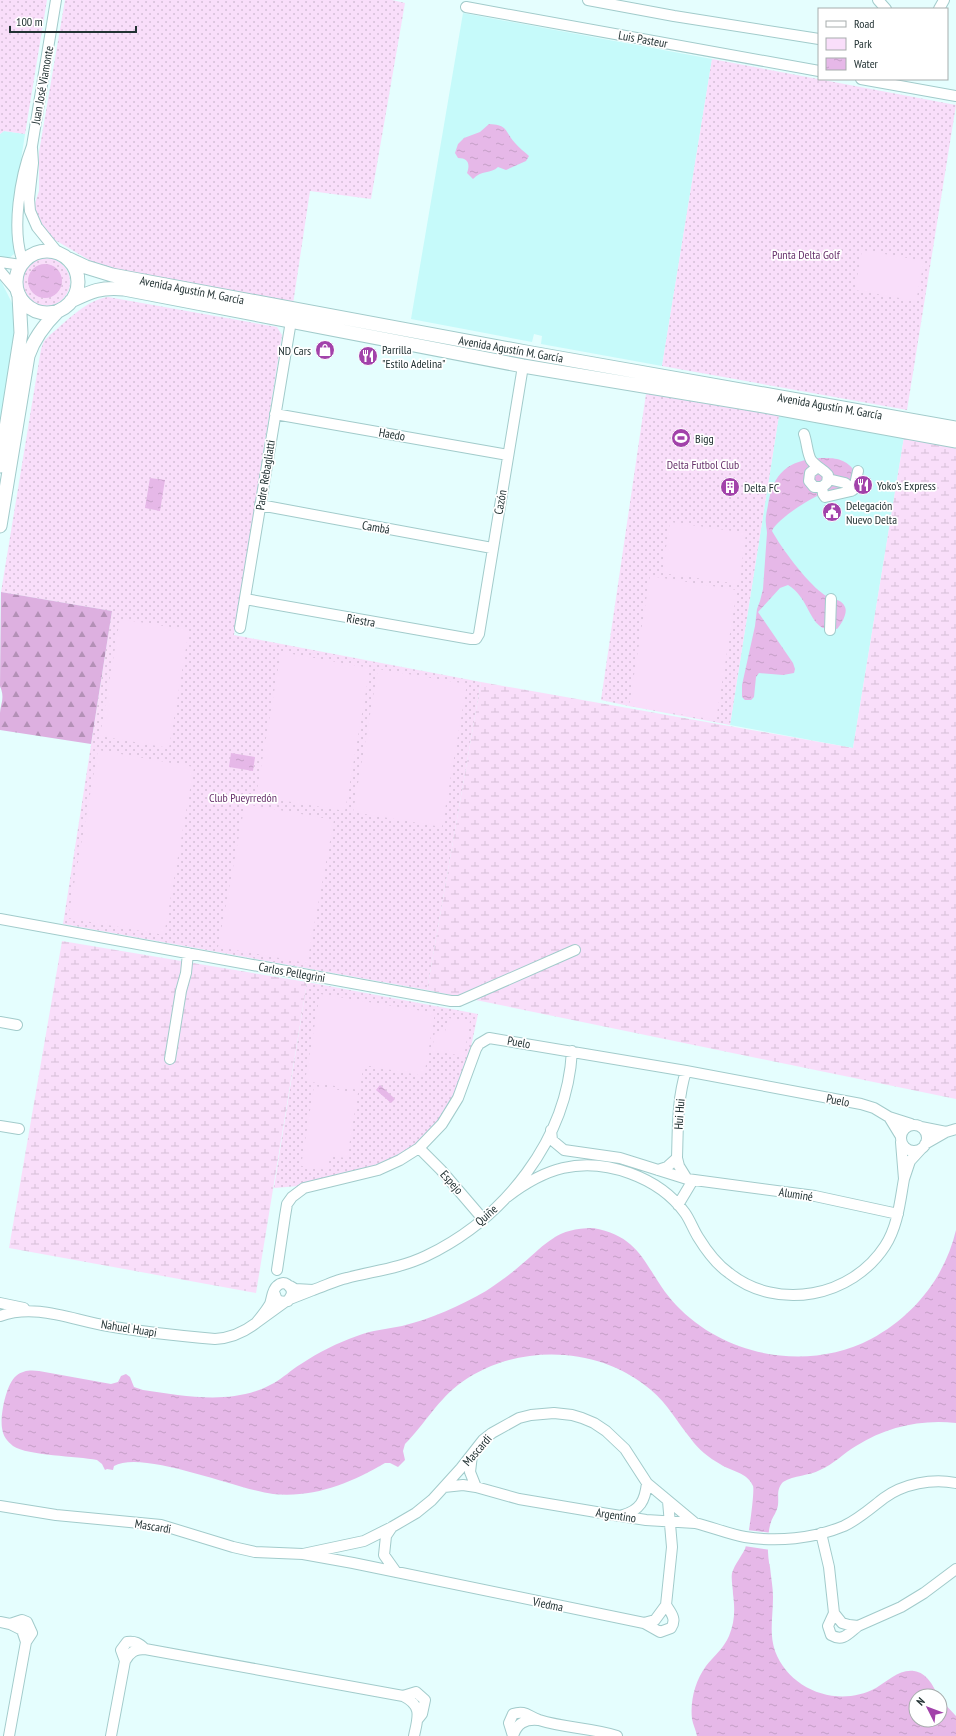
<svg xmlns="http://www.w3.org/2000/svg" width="956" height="1736" font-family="'PT Sans Narrow',sans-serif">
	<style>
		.built { fill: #c6fafa }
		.green { fill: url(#green-dots) }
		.forest { fill: url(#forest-firs) }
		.wetland { fill: url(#wetland-marsh) }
		.pitch { fill: #f9defa }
		.water { fill: url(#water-ripples) }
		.pier { fill: #e5fefe }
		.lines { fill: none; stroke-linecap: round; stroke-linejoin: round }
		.minor-casing { stroke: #a2cbcb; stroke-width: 12 }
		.major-casing { stroke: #a2cbcb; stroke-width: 15 }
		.minor { stroke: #fff; stroke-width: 10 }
		.major { stroke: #fff; stroke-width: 13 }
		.labels { text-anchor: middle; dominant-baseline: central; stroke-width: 3.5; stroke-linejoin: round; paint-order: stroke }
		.street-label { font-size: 12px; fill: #223233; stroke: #fff }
		.park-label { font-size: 12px; fill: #67316b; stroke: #fff }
		.poi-label { font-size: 12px; fill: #223233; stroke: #fff; text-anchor: start }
	</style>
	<defs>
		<pattern id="green-dots" width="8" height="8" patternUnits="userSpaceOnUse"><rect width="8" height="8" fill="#f9defa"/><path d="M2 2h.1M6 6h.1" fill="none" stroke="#d5bfd7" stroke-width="1.8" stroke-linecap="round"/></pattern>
		<pattern id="forest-firs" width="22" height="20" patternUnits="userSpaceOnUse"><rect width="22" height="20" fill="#ddb0e0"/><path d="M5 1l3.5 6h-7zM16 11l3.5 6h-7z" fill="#b390b6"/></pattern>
		<pattern id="wetland-marsh" width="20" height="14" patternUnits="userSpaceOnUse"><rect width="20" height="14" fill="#f9defa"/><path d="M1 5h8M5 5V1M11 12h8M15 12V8" fill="none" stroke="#d5bfd7"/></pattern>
		<pattern id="water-ripples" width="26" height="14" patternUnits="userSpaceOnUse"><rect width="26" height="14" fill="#e6b8e8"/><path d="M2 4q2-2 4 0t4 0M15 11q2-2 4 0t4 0" fill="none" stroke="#c59fc7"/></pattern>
	</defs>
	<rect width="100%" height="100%" fill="#e5fefe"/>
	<!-- built -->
	<path class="built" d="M 463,13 L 712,59 L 662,366 L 541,344 L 542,336 L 534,334 L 532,342 L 411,319 Z
		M 4,131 L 25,134 L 12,219 L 16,246 L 14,254 L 8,259 L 0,258 L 0,134 Z
		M 0,279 L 13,305 L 16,346 L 0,429 Z
		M 780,409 L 905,431 L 853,748 L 730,725 Z"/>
	<!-- green -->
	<path class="green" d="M 0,0 L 47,0 L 25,134 L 4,131 L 0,134 Z
		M 65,0 L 392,0 L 405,3 L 371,199 L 310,191 L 293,304 L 106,270 L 55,240 L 42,229 L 36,217 L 35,203 L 39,191 L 39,152 Z
		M 712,59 L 956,105 L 907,410 L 662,366 Z
		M22 282a24 24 0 1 1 48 0a24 24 0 1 1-48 0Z
		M 108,297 L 277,327 L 282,335 L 234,635 L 481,682 L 427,990 L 63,924 L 112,611 L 1,592 L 41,349 L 44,341 L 50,335 C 67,321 86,300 108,297 Z
		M 647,387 L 780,409 L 730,725 L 629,706 L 601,700 Z
		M 307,982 L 478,1014 L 466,1070 L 455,1097 L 428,1136 L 403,1154 L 379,1166 L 299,1186 L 274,1188 Z"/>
	<!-- forest -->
	<path class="forest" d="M 1,592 L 112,611 L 91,744 L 0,730 C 0,724 0,718 0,713 C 1,702 5,698 0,686 Z"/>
	<!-- wetland -->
	<path class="wetland" d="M 905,431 L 956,442 L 956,1099 L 427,990 L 481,682 L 853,748 Z
		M 62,941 L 307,982 L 256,1293 L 9,1248 Z"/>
	<!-- pitch -->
	<path class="pitch" d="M 862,250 L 924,261 L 916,301 L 855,290 Z
		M 670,522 L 746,533 L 739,584 L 662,573 Z
		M 650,576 L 737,590 L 716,720 L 629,706 Z
		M 120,619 L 189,630 L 169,748 L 100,736 Z
		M 281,652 L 370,668 L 345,811 L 256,796 Z
		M 378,669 L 467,684 L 442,827 L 353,812 Z
		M 98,750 L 194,767 L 164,935 L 68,918 Z
		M 245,804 L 334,820 L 307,963 L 218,947 Z
		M 320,994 L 435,1013 L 424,1076 L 364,1065 L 359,1090 L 305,1081 Z
		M 448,1018 L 470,1021 L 464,1056 L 432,1051 L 435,1031 L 445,1032 Z
		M 314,1086 L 358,1093 L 347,1158 L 329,1156 L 327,1170 L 301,1166 Z"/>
	<!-- water -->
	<path class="water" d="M 489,124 C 509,125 504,131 515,143 C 519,148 525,152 529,156 L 526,161 L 506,170 L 498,167 C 491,174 481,170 473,179 L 467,173 C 470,165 469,158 458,158 L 455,153 L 458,144 L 464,138 L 480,132 Z
		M28 281a17 17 0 1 1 34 0a17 17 0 1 1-34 0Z
		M 821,458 C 835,458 844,458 854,470 L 852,487 C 842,490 831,491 822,494 C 810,498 776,520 772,531 C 782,549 806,581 822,593 C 828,599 842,598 845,607 C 848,613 841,625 837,629 L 823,628 C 809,621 807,596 788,585 L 780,588 L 758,612 L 793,663 L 795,669 L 794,673 L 783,675 L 759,673 L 756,677 L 754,697 L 751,700 L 745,700 L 742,697 L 742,685 L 755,626 L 757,609 L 760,601 L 763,589 L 767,533 C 767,530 766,527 766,524 C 765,518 767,511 768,505 C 773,473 788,460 821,458 Z
		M 150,478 L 165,480 L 160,511 L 145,508 Z
		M 231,753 L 255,757 L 253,771 L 229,767 Z
		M 380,1085 L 395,1099 L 391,1103 L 376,1090 Z
		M 593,1228 C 645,1237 645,1272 676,1305 C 725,1357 808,1372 871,1339 C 914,1316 945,1277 956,1230 L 956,1423 C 921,1419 886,1427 856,1446 C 844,1453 834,1464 820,1470 C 809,1476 794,1475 783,1482 C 776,1490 779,1496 778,1505 C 777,1512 773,1516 771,1522 C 767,1533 767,1556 770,1567 C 771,1578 773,1587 773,1597 C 773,1617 769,1633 775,1651 C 790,1691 839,1708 876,1688 C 888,1681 899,1669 914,1671 C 927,1673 933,1685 938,1696 L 916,1696 L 916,1720 L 940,1720 L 940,1699 L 956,1716 L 956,1736 L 697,1736 C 696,1730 693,1725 692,1719 C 690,1701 695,1681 706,1666 C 714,1656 724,1648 729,1636 C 735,1622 735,1609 733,1594 C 733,1588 731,1580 732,1573 C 735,1564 741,1557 745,1549 C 748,1542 755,1491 753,1486 C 747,1472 732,1472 720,1464 C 709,1458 698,1449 691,1439 C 677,1422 668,1404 651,1390 C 599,1345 517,1343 462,1382 C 438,1399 425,1424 405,1444 L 403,1451 L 405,1460 L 398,1467 L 390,1463 L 385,1463 C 351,1483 315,1498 273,1494 C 239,1490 142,1449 114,1466 L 113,1470 L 107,1469 L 105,1470 L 102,1464 L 97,1460 C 77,1456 28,1456 13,1446 C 7,1441 3,1436 2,1428 C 0,1416 6,1384 16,1376 C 23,1370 31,1370 39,1371 L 111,1384 L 118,1382 L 121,1376 L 126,1374 L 130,1377 L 134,1387 L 143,1390 C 186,1396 233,1406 274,1383 C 283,1378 291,1370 301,1364 C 319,1352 337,1343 357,1336 C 372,1330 387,1329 402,1326 C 431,1319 460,1306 486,1291 C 498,1283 511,1274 522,1264 C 547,1243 557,1228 593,1228 Z"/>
	<!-- pier -->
	<path class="pier" d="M 747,1530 L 772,1533 L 771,1550 L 744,1546 Z"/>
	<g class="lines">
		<!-- minor casing -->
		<g class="minor-casing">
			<path id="minor" d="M 588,0 L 674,16 L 819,39
				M 878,0 L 886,9
				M 466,7 L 819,71
				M 939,9 L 944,0
				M 861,79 L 956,96
				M 32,148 L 33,163 L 29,199 L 30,211 L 37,227 L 58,253
				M 0,262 L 21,265
				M 23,262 C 11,230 20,177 32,146 L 56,0
				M 0,271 L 17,291
				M 275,414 L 508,455
				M 804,434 C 807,442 807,453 811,460 C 816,467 823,469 828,475 L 827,483 L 822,487 L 814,487 L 809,481 L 810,473 L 815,469 L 819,468
				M 828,479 L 845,483 L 853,490
				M 822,487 L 823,494 L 825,497 L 851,491 L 854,489 L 858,471
				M 260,505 L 492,548
				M 245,599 L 471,639 L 476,639 L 479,634 L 523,366
				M 240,628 L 291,321
				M 830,630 L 831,599
				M 0,919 L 451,1001 L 459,1001 L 575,950
				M 0,1022 L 17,1025
				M 170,1059 L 181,991 L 186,973 L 188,953
				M901 1138a13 13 0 1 1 26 0a13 13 0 1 1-26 0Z
				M 0,1126 L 19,1129
				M 921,1127 L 946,1132 L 925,1144
				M 551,1130 L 552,1140 L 564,1150 L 620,1158 L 687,1179 L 815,1196 L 898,1214
				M 946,1132 L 956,1129
				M 900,1135 L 889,1117 L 911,1124
				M 901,1142 L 904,1179 L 910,1161 L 921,1149
				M 419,1148 L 441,1170 L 483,1219
				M 677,1158 C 678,1128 677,1100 686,1071
				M 658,1170 L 667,1167 L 677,1158 L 679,1166 L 687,1179
				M 507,1197 C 524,1184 542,1173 563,1168 C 605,1158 659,1177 685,1213 C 690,1220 693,1229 698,1237 C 706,1250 716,1264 729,1273 C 778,1312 852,1297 885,1246 C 898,1226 900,1201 904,1179
				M 678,1205 L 693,1180
				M 277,1270 L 285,1216 L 287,1204 L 292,1197 L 304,1188 L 378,1170 L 400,1160 L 419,1148 L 442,1124 L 458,1098 L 476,1049 L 479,1044 L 489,1038 L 686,1071 L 861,1104 L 874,1108 L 889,1117
				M 290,1286 L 295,1289 L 313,1290 L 290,1299
				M 313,1290 C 325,1286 336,1280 347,1278 C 374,1271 401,1268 426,1256 C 505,1218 567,1140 572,1051
				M 274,1292 L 277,1300 L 282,1302 L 288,1301 L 292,1294 C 292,1286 284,1279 277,1286 C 272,1290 272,1299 270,1304 C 266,1311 261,1317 256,1323 L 285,1302
				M 0,1303 L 24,1308
				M 0,1316 C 36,1303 72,1320 108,1326 C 143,1332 179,1336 215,1339 C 231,1338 243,1333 256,1323
				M 444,1487 L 463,1485 L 476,1487 L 470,1472 L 472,1455
				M 476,1487 L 519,1499 L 608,1514 L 646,1520 L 695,1523 L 647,1483 L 625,1449 L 606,1431 L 594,1423 L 582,1418 L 572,1415 L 554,1413 L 531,1415 L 519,1418 L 492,1433 L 483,1440 L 461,1468 L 432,1500 L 416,1513 L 392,1527 L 364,1541 L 303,1554 L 353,1563 L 644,1623 L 660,1632 L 671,1628 C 677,1619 671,1613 666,1605
				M 0,1506 L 56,1515 L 161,1525 L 233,1547 L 255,1552 L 303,1554
				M 623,1515 C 640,1510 645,1501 647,1483
				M 695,1523 C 712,1527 728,1534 745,1537 C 777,1542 813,1539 844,1526 C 859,1519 871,1508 884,1498 C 903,1484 932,1478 956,1483
				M 392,1527 L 386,1536 L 384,1555 L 396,1572
				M 821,1533 L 829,1567 L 834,1613 L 842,1623 L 849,1625 L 858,1626 L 901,1607 L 924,1593 L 956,1569
				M 834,1613 L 828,1626 L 831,1635 C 843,1642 848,1634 858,1626
				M 0,1622 L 10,1624 L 22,1620 L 27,1622 L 32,1633 L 26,1642
				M 644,1623 L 655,1620 L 666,1605 L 672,1547 L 668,1501
				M 125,1661 L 121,1650 L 127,1642 C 135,1641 139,1643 145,1649 L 403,1696 C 423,1706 418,1717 414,1736
				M 403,1696 L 416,1692 L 425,1700 L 422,1714 L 418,1719
				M 9,1736 L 26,1642 L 22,1630 L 10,1624
				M 111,1736 L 125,1661 C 130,1652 135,1649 145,1649
				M 513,1736 L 509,1723 L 513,1714 C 525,1710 528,1716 539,1720 C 564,1728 592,1728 617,1736
				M 513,1736 C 517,1723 525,1719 538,1720"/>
		</g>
		<!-- major casing -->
		<g class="major-casing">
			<path id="major" d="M16 282a31 31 0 1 1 62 0a31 31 0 1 1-62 0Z
				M 69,259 L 86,267 L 112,275 L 526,352 L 956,428
				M 71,301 C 92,291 100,287 124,289 L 523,366 L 764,406 L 956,441
				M 0,466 L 21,333 L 19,296
				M 0,526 L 28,356 C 34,338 44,325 58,311"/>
		</g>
		<!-- minor -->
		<use href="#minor" class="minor"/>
		<!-- major -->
		<use href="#major" class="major"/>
	</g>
	<!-- icons -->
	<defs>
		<g id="shop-disc" transform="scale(1)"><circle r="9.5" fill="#a242aa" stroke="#fff"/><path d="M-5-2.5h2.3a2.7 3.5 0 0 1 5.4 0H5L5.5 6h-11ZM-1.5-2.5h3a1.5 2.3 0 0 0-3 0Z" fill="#fff"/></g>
		<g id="restaurant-disc" transform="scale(1)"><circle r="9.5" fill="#a242aa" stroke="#fff"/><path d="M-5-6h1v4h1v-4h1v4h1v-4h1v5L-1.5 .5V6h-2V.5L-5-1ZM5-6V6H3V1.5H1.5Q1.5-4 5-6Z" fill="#fff"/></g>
		<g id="stadium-disc" transform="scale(1)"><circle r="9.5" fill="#a242aa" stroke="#fff"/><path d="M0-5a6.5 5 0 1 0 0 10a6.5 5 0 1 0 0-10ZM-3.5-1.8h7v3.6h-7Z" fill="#fff"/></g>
		<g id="building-disc" transform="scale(1)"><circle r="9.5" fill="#a242aa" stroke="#fff"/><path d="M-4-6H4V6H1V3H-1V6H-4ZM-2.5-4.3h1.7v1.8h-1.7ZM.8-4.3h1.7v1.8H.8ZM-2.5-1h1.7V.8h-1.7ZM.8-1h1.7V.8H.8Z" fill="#fff"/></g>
		<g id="civic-disc" transform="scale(1)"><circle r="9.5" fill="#a242aa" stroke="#fff"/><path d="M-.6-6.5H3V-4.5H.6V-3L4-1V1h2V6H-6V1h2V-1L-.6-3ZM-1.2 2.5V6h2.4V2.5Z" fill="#fff"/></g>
	</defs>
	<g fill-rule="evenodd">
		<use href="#shop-disc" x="325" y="350"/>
		<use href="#restaurant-disc" x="368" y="356"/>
		<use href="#stadium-disc" x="681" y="438"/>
		<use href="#restaurant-disc" x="863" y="485"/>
		<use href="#building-disc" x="730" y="487"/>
		<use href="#civic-disc" x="832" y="512"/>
	</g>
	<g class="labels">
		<!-- street labels -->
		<g class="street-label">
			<text transform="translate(643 39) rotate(10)">Luis Pasteur</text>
			<text transform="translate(42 85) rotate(-80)">Juan José Viamonte</text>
			<text transform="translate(192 290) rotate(11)">Avenida Agustín M. García</text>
			<text transform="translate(511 349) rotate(10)">Avenida Agustín M. García</text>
			<text transform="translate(830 406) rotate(10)">Avenida Agustín M. García</text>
			<text transform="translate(392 434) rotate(10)">Haedo</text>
			<text transform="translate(265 475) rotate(-81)">Padre Rebagliatti</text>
			<text transform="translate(500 502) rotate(-80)">Cazón</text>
			<text transform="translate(376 527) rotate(10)">Cambá</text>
			<text transform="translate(361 620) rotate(10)">Riestra</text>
			<text transform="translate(292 972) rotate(10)">Carlos Pellegrini</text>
			<text transform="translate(519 1042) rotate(10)">Puelo</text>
			<text transform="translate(838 1100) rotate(11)">Puelo</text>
			<text transform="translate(679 1114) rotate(-86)">Hui Hui</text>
			<text transform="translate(452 1182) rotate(48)">Espejo</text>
			<text transform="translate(796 1194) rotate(9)">Aluminé</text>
			<text transform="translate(486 1215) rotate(-41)">Quiñe</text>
			<text transform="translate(129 1328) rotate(9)">Nahuel Huapi</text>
			<text transform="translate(477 1450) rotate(-49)">Mascardi</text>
			<text transform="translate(616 1515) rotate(9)">Argentino</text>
			<text transform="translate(153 1526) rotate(9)">Mascardi</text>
			<text transform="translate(548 1604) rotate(12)">Viedma</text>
		</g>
		<!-- park labels -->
		<g class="park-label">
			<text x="806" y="254">Punta Delta Golf</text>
			<text x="703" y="464">Delta Futbol Club</text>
			<text x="243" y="797">Club Pueyrredón</text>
		</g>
		<!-- poi labels -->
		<g class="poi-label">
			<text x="382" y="349">Parrilla<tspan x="382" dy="14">"Estilo Adelina"</tspan></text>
			<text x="311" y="350" text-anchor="end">ND Cars</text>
			<text x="695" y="438">Bigg</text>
			<text x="877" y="485">Yoko's Express</text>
			<text x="744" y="487">Delta FC</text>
			<text x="846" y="505">Delegación<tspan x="846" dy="14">Nuevo Delta</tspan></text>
		</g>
	</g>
	<!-- legend -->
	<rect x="818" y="8" width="130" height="72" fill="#ffffff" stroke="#a7adad"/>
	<rect x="826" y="21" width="20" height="6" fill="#ffffff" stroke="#a7adad"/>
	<text x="854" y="28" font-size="12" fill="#223233">Road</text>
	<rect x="826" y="38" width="20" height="12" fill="#f9defa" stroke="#a7adad"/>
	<text x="854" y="48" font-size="12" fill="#223233">Park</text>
	<rect x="826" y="58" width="20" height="12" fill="url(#water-ripples)" stroke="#a7adad"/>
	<text x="854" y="68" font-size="12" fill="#223233">Water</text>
	<!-- north arrow -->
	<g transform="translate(928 1708) rotate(312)"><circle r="19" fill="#ffffff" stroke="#a7adad"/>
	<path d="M0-3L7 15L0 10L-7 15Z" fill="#a242aa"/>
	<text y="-6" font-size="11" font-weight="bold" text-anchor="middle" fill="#223233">N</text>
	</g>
	<!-- scale -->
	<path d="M10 26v6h126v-6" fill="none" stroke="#223233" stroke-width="2"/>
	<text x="16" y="26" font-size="12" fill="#223233" stroke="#ffffff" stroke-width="3" paint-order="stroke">100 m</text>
</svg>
